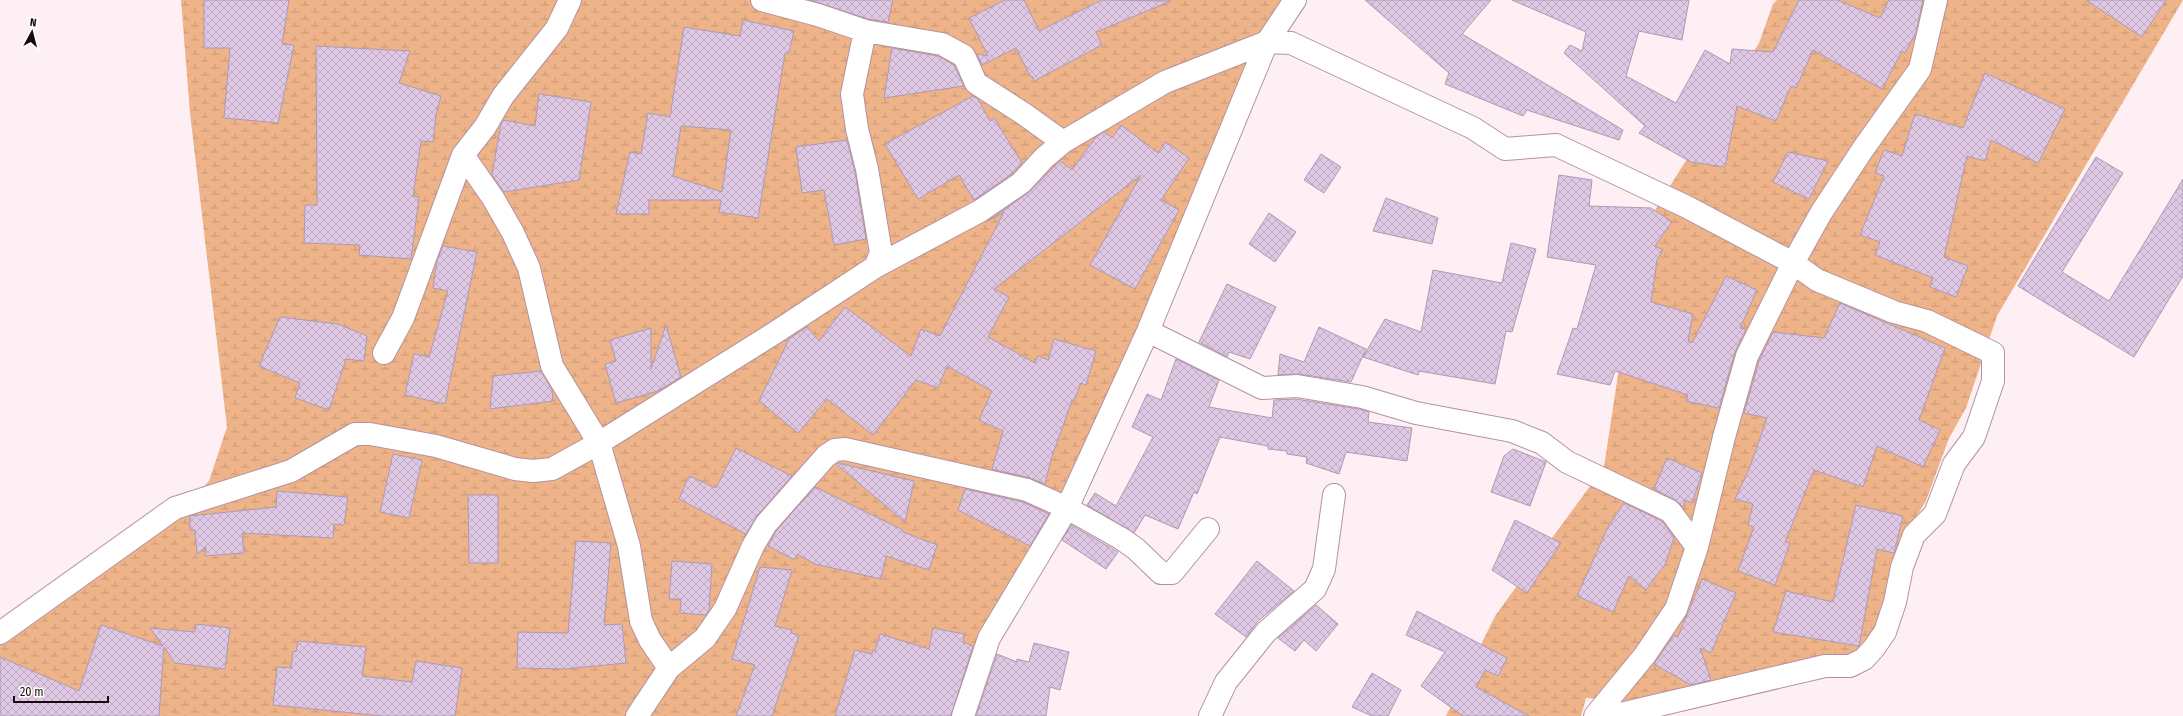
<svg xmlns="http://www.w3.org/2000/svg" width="2183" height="716" font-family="'Fira Sans Condensed',sans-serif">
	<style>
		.wetland { fill: url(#wetland-marsh) }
		.building { fill: url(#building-cross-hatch); stroke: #ae99b4; fill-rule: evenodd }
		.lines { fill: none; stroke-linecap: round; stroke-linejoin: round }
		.minor-casing { stroke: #b492a0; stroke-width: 24 }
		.minor { stroke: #fff; stroke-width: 22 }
	</style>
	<defs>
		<pattern id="wetland-marsh" width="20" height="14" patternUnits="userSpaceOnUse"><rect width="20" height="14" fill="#eeb388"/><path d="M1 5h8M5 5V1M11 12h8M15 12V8" fill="none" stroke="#cb9974"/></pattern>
		<pattern id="building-cross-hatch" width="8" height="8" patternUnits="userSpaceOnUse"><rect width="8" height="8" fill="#dec8e4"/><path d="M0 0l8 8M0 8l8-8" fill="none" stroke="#beaac3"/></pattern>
	</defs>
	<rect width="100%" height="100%" fill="#feeff5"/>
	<!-- wetland -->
	<path class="wetland" d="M 181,0 L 1281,0 L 1097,420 L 953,716 L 0,716 L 0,641 L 161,530 L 209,481 L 227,427 L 190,113 Z
		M 1777,0 L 2183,0 L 1997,316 L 1966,408 L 1949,438 L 1926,501 L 1906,533 L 1880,622 L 1856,653 L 1628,701 L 1586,698 L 1581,716 L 1446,716 L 1495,616 L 1604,467 L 1639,236 L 1759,43 L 1773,4 Z"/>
	<!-- building -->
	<path class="building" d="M 204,0 L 289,0 L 282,44 L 294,45 L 278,123 L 224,118 L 230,48 L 204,48 Z
		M 810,0 L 893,0 L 888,22 L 868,19 Z
		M 1005,0 L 1024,0 L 1039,31 L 1102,0 L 1171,1 L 1096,32 L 1102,45 L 1034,81 L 1032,76 L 1030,76 L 1016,48 L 982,65 L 977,54 L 988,56 L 969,18 Z
		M 1365,0 L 1491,0 L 1462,34 L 1623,130 L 1619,140 L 1527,110 L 1523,116 L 1445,84 L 1449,73 Z
		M 1512,0 L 1689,0 L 1682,40 L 1639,31 L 1626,76 L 1676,103 L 1705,50 L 1730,64 L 1732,49 L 1773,52 L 1799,0 L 1837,0 L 1880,18 L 1889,0 L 1923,0 L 1916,32 L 1905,53 L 1902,51 L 1882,89 L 1813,50 L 1796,88 L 1791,86 L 1776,121 L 1737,106 L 1725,167 L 1691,162 L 1639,133 L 1645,126 L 1564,53 L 1570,45 L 1582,51 L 1586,32 Z
		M 2086,0 L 2166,0 L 2142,37 Z
		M 743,20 L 794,31 L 789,53 L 785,53 L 758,218 L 719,212 L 721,200 L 649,200 L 649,214 L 616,214 L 630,152 L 641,154 L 648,113 L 670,117 L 684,27 L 740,36 ZM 681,126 L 731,130 L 722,192 L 673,176 Z
		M 316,46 L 410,51 L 399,83 L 441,96 L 436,114 L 433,142 L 421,141 L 413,196 L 419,197 L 411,259 L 359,255 L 360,245 L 304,243 L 305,205 L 317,205 Z
		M 892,48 L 938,56 L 954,65 L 964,86 L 884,98 Z
		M 1985,73 L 2065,109 L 2038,163 L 1991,140 L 1985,161 L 1967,156 L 1944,257 L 1968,266 L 1956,297 L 1930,287 L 1933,278 L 1875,255 L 1880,242 L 1860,235 L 1884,176 L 1875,173 L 1884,150 L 1902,156 L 1915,114 L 1963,128 Z
		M 539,94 L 591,102 L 579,180 L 504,192 L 492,175 L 501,124 L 504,120 L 535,126 Z
		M 973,96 L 978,99 L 990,121 L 994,118 L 1022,163 L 1013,173 L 974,200 L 959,175 L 918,199 L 885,144 Z
		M 1121,125 L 1158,153 L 1166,142 L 1189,158 L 1161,200 L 1179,210 L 1135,289 L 1090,265 L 1141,175 L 994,289 L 1009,297 L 988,337 L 1035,363 L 1038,356 L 1048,360 L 1054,339 L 1096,351 L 1086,385 L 1081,383 L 1074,401 L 1072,401 L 1052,456 L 1045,484 L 1030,478 L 992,469 L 1003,431 L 979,420 L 992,391 L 947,366 L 938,388 L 916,380 L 873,435 L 827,399 L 798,433 L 759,401 L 789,339 L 807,327 L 819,341 L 845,307 L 911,356 L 921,329 L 940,336 L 1004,212 L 988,221 L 1028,193 L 1060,161 L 1072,170 L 1096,137 L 1104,132 L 1112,138 Z
		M 847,140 L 855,172 L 866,239 L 834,245 L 824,190 L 802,193 L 796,147 Z
		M 1788,152 L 1828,161 L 1809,199 L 1773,182 Z
		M 1321,154 L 1341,167 L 1324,193 L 1304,180 Z
		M 2096,157 L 2123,173 L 2062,272 L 2109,301 L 2183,179 L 2183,276 L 2134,357 L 2018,286 Z
		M 1559,175 L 1592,180 L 1589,206 L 1651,208 L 1672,222 L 1655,246 L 1663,250 L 1657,260 L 1651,302 L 1693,314 L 1688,341 L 1692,343 L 1726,276 L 1757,290 L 1740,328 L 1746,329 L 1735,352 L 1719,408 L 1686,401 L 1688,395 L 1615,371 L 1610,385 L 1557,374 L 1573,328 L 1577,329 L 1596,265 L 1547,257 Z
		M 1386,198 L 1438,218 L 1432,244 L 1373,231 Z
		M 1269,213 L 1296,232 L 1275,262 L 1249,244 Z
		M 1511,243 L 1536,249 L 1512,332 L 1506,331 L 1495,384 L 1419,371 L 1418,375 L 1363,357 L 1385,319 L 1421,332 L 1433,270 L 1502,283 Z
		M 443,246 L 477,252 L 445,404 L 405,395 L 414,354 L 429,357 L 448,291 L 433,288 L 437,261 Z
		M 1227,284 L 1276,307 L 1250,359 L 1229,352 L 1227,357 L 1199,342 Z
		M 1840,303 L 1945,348 L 1919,420 L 1940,430 L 1923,467 L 1877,446 L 1863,487 L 1814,470 L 1785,542 L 1790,543 L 1775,585 L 1738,571 L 1754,527 L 1748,525 L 1753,504 L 1735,499 L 1750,467 L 1767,418 L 1744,413 L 1759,361 L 1773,332 L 1824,338 Z
		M 280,317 L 338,324 L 367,336 L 364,361 L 346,359 L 329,410 L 295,398 L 300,383 L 259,366 Z
		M 666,325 L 681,377 L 658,391 L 616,403 L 605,364 L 616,361 L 610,340 L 651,328 L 651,369 Z
		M 1319,327 L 1366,349 L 1351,382 L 1299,374 L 1278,375 L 1280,354 L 1304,362 Z
		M 1176,359 L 1219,380 L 1209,407 L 1272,418 L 1274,400 L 1296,399 L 1359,409 L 1369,412 L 1368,422 L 1412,428 L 1407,461 L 1346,452 L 1339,474 L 1306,463 L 1307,457 L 1287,454 L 1287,451 L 1268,449 L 1268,446 L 1220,437 L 1197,494 L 1194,492 L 1178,529 L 1145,515 L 1134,533 L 1087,505 L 1095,493 L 1116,506 L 1153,437 L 1132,427 L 1147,394 L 1161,400 Z
		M 541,371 L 552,390 L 553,401 L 490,409 L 493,376 Z
		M 736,448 L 792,476 L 757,516 L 746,534 L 679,499 L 689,476 L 716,488 Z
		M 1513,449 L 1546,462 L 1530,506 L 1491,492 L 1504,456 Z
		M 393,454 L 422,460 L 409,518 L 380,512 Z
		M 1667,458 L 1702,473 L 1692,503 L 1685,500 L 1683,507 L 1675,500 L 1654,489 Z
		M 838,463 L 914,481 L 905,522 L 836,464 Z
		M 815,487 L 903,530 L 903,532 L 937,545 L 929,570 L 886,556 L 881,579 L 815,564 L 797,554 L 795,560 L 768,546 L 776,531 Z
		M 965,489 L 1023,502 L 1049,514 L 1030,546 L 958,510 Z
		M 277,491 L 348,497 L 344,525 L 334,524 L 333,538 L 242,533 L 244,553 L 205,556 L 206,547 L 197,554 L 195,530 L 190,530 L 190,516 L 276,507 Z
		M 468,495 L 498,495 L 498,563 L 469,563 Z
		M 1624,503 L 1662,521 L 1674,537 L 1666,563 L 1646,590 L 1629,576 L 1613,612 L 1577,596 L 1608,527 Z
		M 1856,505 L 1903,516 L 1894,553 L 1877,549 L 1859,646 L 1773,632 L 1786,591 L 1833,602 Z
		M 1515,520 L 1561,543 L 1527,593 L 1492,570 Z
		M 1071,525 L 1118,552 L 1106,569 L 1062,540 Z
		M 576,541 L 611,543 L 604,625 L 622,624 L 626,663 L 565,669 L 517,668 L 518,632 L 568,633 Z
		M 672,561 L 712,564 L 709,610 L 706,615 L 680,613 L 681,599 L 669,599 Z
		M 1257,561 L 1294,591 L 1258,621 L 1246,637 L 1215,614 Z
		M 760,567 L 792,570 L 775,626 L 792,630 L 791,633 L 799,635 L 772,716 L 736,716 L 755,665 L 732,659 Z
		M 1702,579 L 1736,593 L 1711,653 L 1700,648 L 1711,680 L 1691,685 L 1654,664 L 1674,635 L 1678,637 Z
		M 1316,605 L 1338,624 L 1316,651 L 1304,640 L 1295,651 L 1278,638 Z
		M 1417,611 L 1507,658 L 1498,676 L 1485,670 L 1476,687 L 1529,716 L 1463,716 L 1421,686 L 1445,652 L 1406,635 Z
		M 196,624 L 230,628 L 225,669 L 175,663 L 164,647 L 159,716 L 0,716 L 0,657 L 79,691 L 101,625 L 163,646 L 150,628 L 195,632 Z
		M 933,628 L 964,634 L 963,642 L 973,646 L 951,716 L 835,716 L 855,650 L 872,654 L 873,650 L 875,651 L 880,634 L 929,649 Z
		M 298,641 L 366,647 L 362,676 L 412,682 L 416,661 L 462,668 L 455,716 L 382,716 L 273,705 L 277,667 L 291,668 L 293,651 L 296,652 Z
		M 1034,643 L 1069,652 L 1060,690 L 1050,687 L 1046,716 L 976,716 L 997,654 L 1017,662 L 1017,659 L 1029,662 Z
		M 1372,673 L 1401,690 L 1388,716 L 1372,716 L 1352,707 Z"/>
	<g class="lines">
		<!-- minor casing -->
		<g class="minor-casing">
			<path id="minor" d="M 762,0 L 818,15 L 865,31 L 942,44 L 964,56 L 976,83 L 1024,114 L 1063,142
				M 865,31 L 852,94 L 857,129 L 867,169 L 881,253 L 875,267
				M 463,155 L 493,198 L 513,233 L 529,268 L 552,366 L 599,443 L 773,334 L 875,267 L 980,211 L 1021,183 L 1044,158 L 1063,142 L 1165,82 L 1267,42 L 1291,43 L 1473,128 L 1505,149 L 1556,145 L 1687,207 L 1793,263 L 1817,280 L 1894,312 L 1927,321 L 1993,353 L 1993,381 L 1974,437 L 1954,464 L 1935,514 L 1914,535 L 1902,567 L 1895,602 L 1885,632 L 1874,648 L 1864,659 L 1850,666 L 1825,666 L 1612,716
				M 1148,331 L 1262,388 L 1297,386 L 1362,397 L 1416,413 L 1512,431 L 1542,443 L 1567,462 L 1670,511 L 1697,547
				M 384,353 L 403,318 L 463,155 L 485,127 L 503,96 L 557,28 L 570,0
				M 0,633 L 175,508 L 291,471 L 355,434 L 370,434 L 436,446 L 515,469 L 533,471 L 552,469 L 599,443 L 629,546 L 641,621 L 650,640 L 669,668
				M 637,716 L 669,668 L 705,638 L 725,609 L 753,546 L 766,524 L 826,456 L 835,450 L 845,449 L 1027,490 L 1067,508 L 1122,539 L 1136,549 L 1161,573 L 1172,573 L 1208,529
				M 963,716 L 989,638 L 1067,508 L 1148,331 L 1267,42 L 1295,0
				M 1210,716 L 1226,682 L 1266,632 L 1315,589 L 1324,569 L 1334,495
				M 1595,716 L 1645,655 L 1676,609 L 1697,547 L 1724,437 L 1747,356 L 1793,263 L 1821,213 L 1863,149 L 1920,69 L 1936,0"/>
		</g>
		<!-- minor -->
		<use href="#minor" class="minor"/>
	</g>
	<!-- north arrow -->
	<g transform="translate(32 32) rotate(7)" stroke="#ffffff" stroke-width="3" paint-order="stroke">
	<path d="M0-3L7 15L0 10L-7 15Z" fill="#170b10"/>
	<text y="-6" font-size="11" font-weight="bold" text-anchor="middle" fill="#170b10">N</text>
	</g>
	<!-- scale -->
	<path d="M14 696v6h94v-6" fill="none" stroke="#170b10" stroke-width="2"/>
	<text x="20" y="696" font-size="12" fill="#170b10" stroke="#ffffff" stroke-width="3" paint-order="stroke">20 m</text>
</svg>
